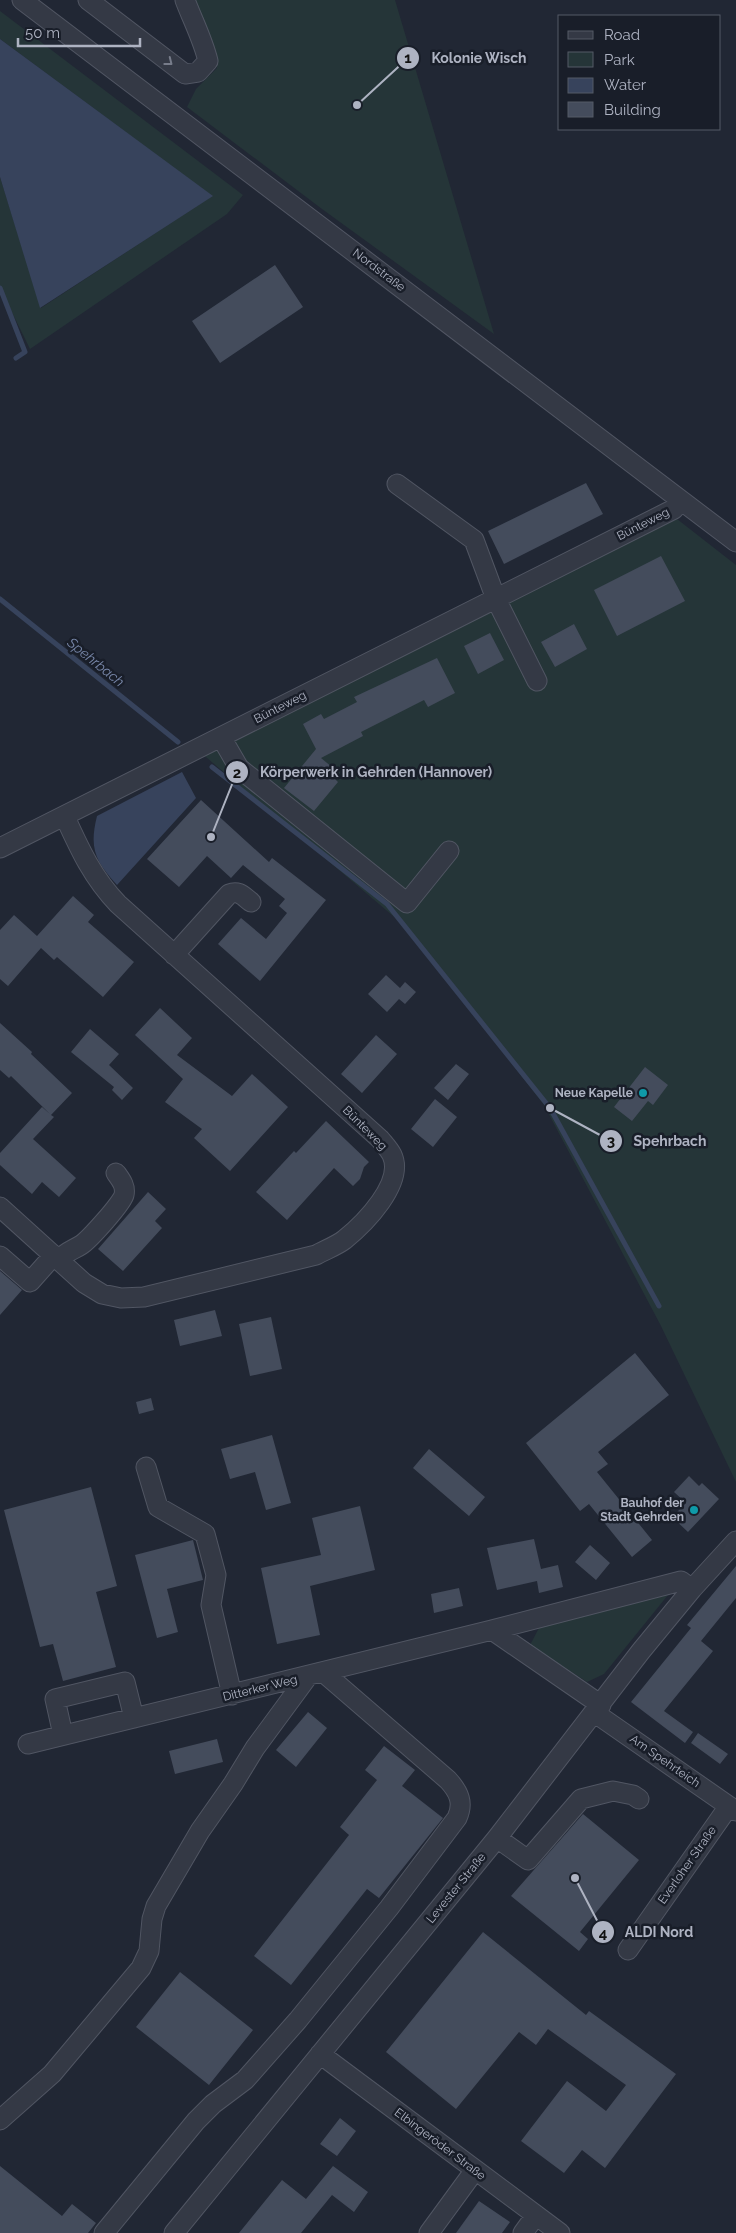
<svg xmlns="http://www.w3.org/2000/svg" width="736" height="2233" font-family="Raleway,sans-serif">
	<style>
		.green { fill: #253538 }
		.water { fill: #37435c }
		.lines { fill: none; stroke-linecap: round; stroke-linejoin: round }
		.stream { stroke: #37435c; stroke-width: 5 }
		.building { fill: #444c5c }
		.minor-casing { stroke: #515663; stroke-width: 21 }
		.minor { stroke: #343945; stroke-width: 19 }
		.oneway { stroke: #777c8a }
		.culture-dot { fill: #0f9aa8; stroke: #191e29; stroke-width: 2 }
		.labels { text-anchor: middle; dominant-baseline: central; stroke-width: 5; stroke-linejoin: round; paint-order: stroke }
		.street-label { font-size: 12px; fill: #aeb3c2; stroke: #191e29 }
		.poi-label { font-size: 12px; font-weight: bold; fill: #aeb3c2; stroke: #191e29; text-anchor: end }
		.water-label { font-size: 14px; font-style: italic; fill: #7887a9; stroke: #191e29 }
		.leader { fill: none; stroke: #aeb3c2; stroke-width: 2 }
		.callout-dot { fill: #aeb3c2; stroke: #191e29; stroke-width: 2 }
		.mark-label { font-size: 15px; text-anchor: middle; font-weight: bold; fill: #111 }
		.callout-label { font-size: 14px; text-anchor: middle; font-weight: bold; fill: #aeb3c2; stroke: #191e29; stroke-width: 5; stroke-linejoin: round; paint-order: stroke }
	</style>
	<rect width="100%" height="100%" fill="#212734"/>
	<!-- green -->
	<path class="green" d="M 192,0 L 395,0 L 494,334 L 322,209 L 187,107 L 196,89 L 217,68 Z
		M 0,11 L 243,195 L 227,214 L 30,349 L 0,288 L 0,177 L 41,308 L 212,196 L 0,39 Z
		M 677,519 L 736,565 L 736,1482 L 660,1324 L 544,1105 L 406,927 L 200,752 Z
		M 668,1595 L 604,1674 L 587,1682 L 530,1645 L 539,1628 Z"/>
	<!-- water -->
	<path class="water" d="M 0,39 L 213,196 L 40,308 L 0,177 Z
		M 182,772 L 196,798 L 117,885 C 95,861 89,848 97,816 Z"/>
	<g class="lines">
		<!-- stream -->
		<path class="stream" d="M 0,288 L 25,352 L 16,358
			M 0,599 L 178,742
			M 212,767 L 387,904 L 550,1108 L 659,1306"/>
	</g>
	<!-- building -->
	<path class="building" d="M 275,265 L 303,307 L 220,363 L 192,321 Z
		M 586,483 L 603,514 L 504,564 L 488,531 Z
		M 661,556 L 685,601 L 617,636 L 594,590 Z
		M 574,624 L 587,649 L 555,667 L 541,642 Z
		M 490,633 L 504,660 L 478,674 L 464,646 Z
		M 437,658 L 455,693 L 428,707 L 424,700 L 361,732 L 363,736 L 321,758 L 338,772 L 333,777 L 338,782 L 314,811 L 284,788 L 316,749 L 303,724 L 321,714 L 324,719 L 357,702 L 354,697 Z
		M 201,800 L 269,862 L 272,858 L 326,900 L 260,981 L 218,944 L 241,918 L 266,939 L 287,913 L 279,906 L 285,899 L 243,865 L 231,878 L 207,856 L 179,887 L 147,859 Z
		M 73,896 L 94,915 L 88,922 L 134,962 L 103,997 L 57,957 L 54,960 L 41,948 L 8,986 L 0,979 L 0,930 L 14,915 L 37,936 Z
		M 386,975 L 400,988 L 405,982 L 416,992 L 405,1004 L 399,999 L 387,1012 L 368,994 Z
		M 160,1008 L 192,1038 L 177,1055 L 232,1096 L 252,1074 L 288,1107 L 230,1171 L 194,1138 L 202,1129 L 165,1102 L 183,1079 L 135,1035 Z
		M 0,1023 L 32,1052 L 31,1054 L 72,1093 L 51,1115 L 54,1117 L 33,1139 L 76,1178 L 59,1197 L 42,1182 L 32,1194 L 0,1165 L 0,1153 L 42,1107 L 50,1114 L 11,1076 L 9,1078 L 0,1070 Z
		M 90,1029 L 119,1054 L 109,1065 L 133,1088 L 122,1100 L 112,1090 L 114,1087 L 71,1052 Z
		M 376,1035 L 397,1054 L 362,1093 L 341,1074 Z
		M 456,1064 L 469,1074 L 448,1100 L 434,1088 Z
		M 645,1067 L 668,1085 L 653,1105 L 648,1101 L 632,1121 L 614,1107 Z
		M 435,1099 L 457,1117 L 433,1147 L 411,1129 Z
		M 326,1121 L 369,1162 L 364,1167 L 360,1179 L 353,1186 L 334,1168 L 287,1220 L 256,1192 L 294,1151 L 296,1153 Z
		M 148,1192 L 166,1209 L 155,1221 L 162,1228 L 123,1271 L 98,1249 Z
		M 0,1271 L 22,1290 L 0,1315 Z
		M 215,1310 L 222,1336 L 180,1346 L 174,1320 Z
		M 271,1317 L 282,1369 L 250,1376 L 239,1324 Z
		M 635,1353 L 669,1395 L 598,1452 L 608,1464 L 597,1472 L 652,1540 L 632,1557 L 589,1504 L 580,1511 L 526,1443 Z
		M 151,1398 L 154,1410 L 139,1414 L 136,1402 Z
		M 272,1435 L 291,1503 L 266,1510 L 255,1472 L 230,1479 L 221,1449 Z
		M 429,1449 L 485,1497 L 469,1516 L 413,1468 Z
		M 689,1476 L 699,1486 L 702,1483 L 719,1499 L 688,1532 L 672,1517 L 686,1503 L 674,1492 Z
		M 91,1487 L 117,1586 L 96,1592 L 116,1667 L 63,1681 L 53,1644 L 40,1647 L 4,1510 Z
		M 360,1506 L 375,1570 L 310,1586 L 320,1635 L 277,1644 L 261,1568 L 321,1555 L 312,1518 Z
		M 534,1539 L 541,1569 L 558,1565 L 563,1587 L 539,1593 L 537,1581 L 497,1590 L 487,1548 Z
		M 193,1540 L 203,1580 L 167,1589 L 178,1632 L 157,1638 L 135,1555 Z
		M 590,1545 L 610,1563 L 596,1580 L 575,1562 Z
		M 736,1566 L 736,1598 L 701,1641 L 713,1651 L 664,1711 L 693,1732 L 685,1743 L 631,1702 L 691,1628 L 687,1625 Z
		M 459,1588 L 463,1606 L 434,1613 L 431,1594 Z
		M 308,1712 L 327,1728 L 296,1767 L 276,1750 Z
		M 698,1733 L 728,1754 L 720,1764 L 691,1743 Z
		M 217,1739 L 223,1762 L 175,1774 L 169,1751 Z
		M 384,1746 L 415,1770 L 402,1786 L 443,1818 L 379,1898 L 367,1889 L 291,1985 L 254,1956 L 349,1835 L 340,1827 L 377,1780 L 365,1770 Z
		M 583,1814 L 639,1860 L 580,1932 L 588,1939 L 579,1951 L 511,1896 Z
		M 483,1932 L 586,2015 L 589,2011 L 676,2074 L 605,2168 L 582,2150 L 564,2173 L 521,2141 L 567,2081 L 606,2111 L 626,2085 L 548,2029 L 536,2045 L 519,2032 L 456,2109 L 386,2052 Z
		M 180,1972 L 253,2030 L 209,2085 L 136,2027 Z
		M 340,2118 L 356,2131 L 337,2156 L 320,2144 Z
		M 0,2166 L 62,2216 L 72,2204 L 96,2223 L 88,2233 L 0,2233 Z
		M 333,2166 L 368,2192 L 354,2212 L 332,2195 L 301,2233 L 239,2233 L 282,2180 L 306,2199 Z
		M 479,2201 L 510,2222 L 502,2233 L 456,2233 Z"/>
	<g class="lines">
		<!-- minor casing -->
		<g class="minor-casing">
			<path id="minor" d="M 22,0 L 736,542
				M 88,0 L 185,74 L 198,72 L 208,61 C 203,40 193,21 185,0
				M 397,484 L 474,540 L 496,599 L 537,681
				M 221,737 L 239,768 L 407,903 L 449,851
				M 0,848 L 674,509 L 680,500
				M 174,955 L 229,894 C 239,890 243,896 251,902
				M 0,1207 L 84,1283 L 102,1294 L 121,1298 L 144,1297 L 316,1255 C 325,1250 336,1246 344,1240 C 364,1224 405,1183 392,1155 C 389,1149 384,1144 380,1139 L 118,904 C 93,878 80,850 65,817
				M 0,1256 L 30,1282 L 54,1255
				M 59,1260 C 65,1252 73,1250 81,1245 C 89,1240 123,1202 124,1195 C 126,1186 121,1180 116,1173
				M 146,1467 L 158,1507 L 205,1534 L 216,1575 L 211,1605 L 232,1695
				M 492,1630 L 681,1581 L 692,1589
				M 595,1713 L 736,1811
				M 63,1735 L 55,1699 L 125,1682 L 134,1718
				M 28,1744 L 492,1630 L 601,1705
				M 497,1838 L 528,1860 L 581,1799 L 613,1791 L 633,1795 L 639,1799
				M 628,1950 L 729,1806
				M 320,2054 L 560,2233
				M 0,2120 L 52,2074 L 141,1968 L 149,1951 L 152,1919 L 156,1906 L 200,1831 L 233,1784 L 255,1748 L 308,1676
				M 104,2233 L 196,2121 L 213,2104 L 245,2080 L 298,2020 L 389,1908 L 457,1818 C 464,1803 459,1792 448,1780 L 323,1672
				M 174,2233 L 497,1838 L 641,1651 L 692,1589 L 736,1541
				M 429,2233 L 475,2170
				M 523,2233 L 536,2215"/>
		</g>
		<!-- minor -->
		<use href="#minor" class="minor"/>
	</g>
	<!-- one-way arrows -->
	<defs><path id="oneway-chevron" d="M-2-3.5L2.5 0L-2 3.5" fill="none" stroke-width="1.6" stroke-linecap="round" stroke-linejoin="round" transform="scale(1.25)"/></defs>
	<use class="oneway" href="#oneway-chevron" transform="translate(169 62) rotate(38)"/>
	<!-- markers -->
	<g class="culture-dot">
		<circle cx="643" cy="1093" r="5"/>
		<circle cx="694" cy="1510" r="5"/>
	</g>
	<g class="labels">
		<!-- street labels -->
		<g class="street-label">
			<text transform="translate(379 270) rotate(37)">Nordstraße</text>
			<text transform="translate(643 524) rotate(-27)">Bünteweg</text>
			<text transform="translate(280 707) rotate(-27)">Bünteweg</text>
			<text transform="translate(365 1128) rotate(45)">Bünteweg</text>
			<text transform="translate(260 1688) rotate(-14)">Ditterker Weg</text>
			<text transform="translate(665 1761) rotate(35)">Am Spehrteich</text>
			<text transform="translate(687 1865) rotate(-55)">Everloher Straße</text>
			<text transform="translate(456 1888) rotate(-51)">Levester Straße</text>
			<text transform="translate(440 2144) rotate(37)">Elbingeröder Straße</text>
		</g>
		<!-- poi labels -->
		<g class="poi-label">
			<text x="633" y="1093">Neue Kapelle</text>
			<text x="684" y="1503">Bauhof der<tspan x="684" dy="14">Stadt Gehrden</tspan></text>
		</g>
		<!-- water labels -->
		<g class="water-label">
			<text transform="translate(96 662) rotate(39)">Spehrbach</text>
		</g>
	</g>
	<!-- callouts -->
	<path class="leader" d="M357 105L408 58M211 837L237 772M550 1108L611 1141M575 1878L603 1932"/>
	<g class="callout-dot">
		<circle cx="357" cy="105" r="5"/>
		<circle cx="211" cy="837" r="5"/>
		<circle cx="550" cy="1108" r="5"/>
		<circle cx="575" cy="1878" r="5"/>
		<circle cx="408" cy="58" r="12"/>
		<circle cx="237" cy="772" r="12"/>
		<circle cx="611" cy="1141" r="12"/>
		<circle cx="603" cy="1932" r="12"/>
	</g>
	<g class="mark-label">
		<text x="408" y="63">1</text>
		<text x="237" y="778">2</text>
		<text x="611" y="1146">3</text>
		<text x="603" y="1938">4</text>
	</g>
	<g class="callout-label">
		<text x="479" y="63">Kolonie Wisch</text>
		<text x="376" y="777">Körperwerk in Gehrden (Hannover)</text>
		<text x="670" y="1146">Spehrbach</text>
		<text x="659" y="1937">ALDI Nord</text>
	</g>
	<!-- legend -->
	<rect x="558" y="15" width="162" height="115" fill="#191e29" stroke="#555a66"/>
	<rect x="568" y="31" width="25" height="8" fill="#343945" stroke="#555a66"/>
	<text x="604" y="40" font-size="15" fill="#aeb3c2">Road</text>
	<rect x="568" y="52" width="25" height="15" fill="#253538" stroke="#555a66"/>
	<text x="604" y="65" font-size="15" fill="#aeb3c2">Park</text>
	<rect x="568" y="78" width="25" height="15" fill="#37435c" stroke="#555a66"/>
	<text x="604" y="90" font-size="15" fill="#aeb3c2">Water</text>
	<rect x="568" y="102" width="25" height="15" fill="#444c5c" stroke="#555a66"/>
	<text x="604" y="115" font-size="15" fill="#aeb3c2">Building</text>
	<!-- scale -->
	<path d="M18 38v8h122v-8" fill="none" stroke="#aeb3c2" stroke-width="2.5"/>
	<text x="25" y="38" font-size="15" fill="#aeb3c2" stroke="#191e29" stroke-width="4" paint-order="stroke">50 m</text>
</svg>
